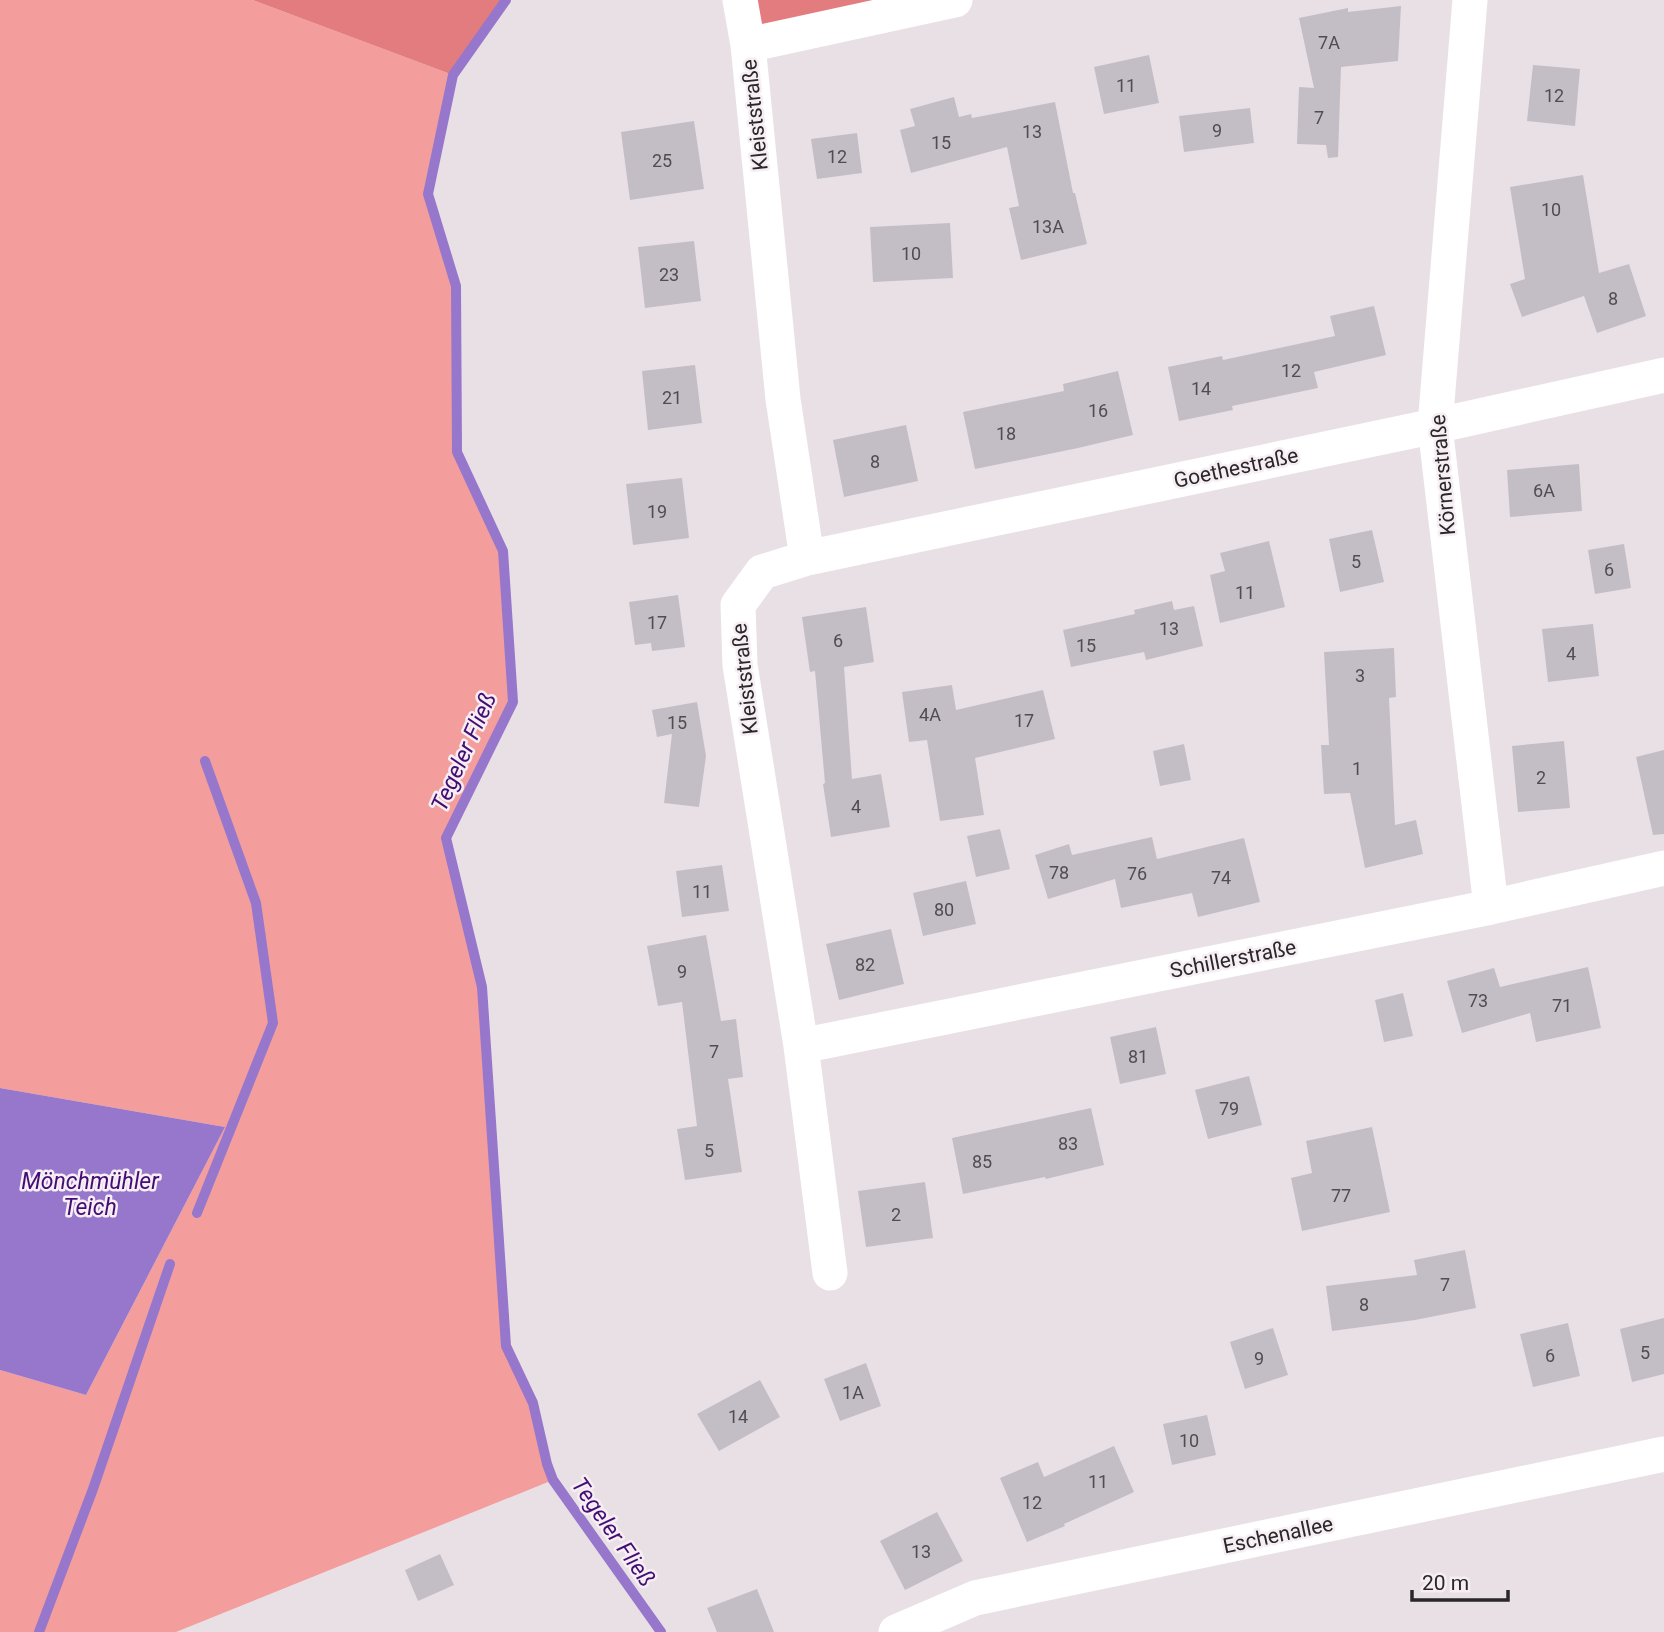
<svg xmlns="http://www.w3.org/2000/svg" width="1664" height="1632" font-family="Roboto,sans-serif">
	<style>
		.green { fill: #f39e9d }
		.forest { fill: #e37c7e }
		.water { fill: #9777cb }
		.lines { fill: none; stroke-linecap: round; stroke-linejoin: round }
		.stream { stroke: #9777cb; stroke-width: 10 }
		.building { fill: #c3bec5 }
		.minor { stroke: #fff; stroke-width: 35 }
		.labels { text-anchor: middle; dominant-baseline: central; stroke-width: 5; stroke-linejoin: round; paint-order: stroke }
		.number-label { font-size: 18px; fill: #504d50 }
		.street-label { font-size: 21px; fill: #2a2729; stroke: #f6eef3 }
		.water-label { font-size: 23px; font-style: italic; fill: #420d75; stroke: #f6eef3 }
	</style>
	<rect width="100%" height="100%" fill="#e9e0e6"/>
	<!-- green -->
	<path class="green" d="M 0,0 L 253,0 L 453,75 L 428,194 L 456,286 L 457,452 L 503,551 L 513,702 L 446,839 L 482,987 L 506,1346 L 533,1403 L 547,1464 L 553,1480 L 176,1632 L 0,1632 L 0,1370 L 86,1395 L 225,1127 L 0,1088 Z"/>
	<!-- forest -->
	<path class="forest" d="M 253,0 L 506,0 L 453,75 Z
		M 744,0 L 926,0 L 767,26 L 747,20 Z"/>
	<!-- water -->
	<path class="water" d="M 0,1088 L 225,1127 L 86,1395 L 0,1370 Z"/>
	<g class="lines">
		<!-- stream -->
		<path class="stream" d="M 506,0 L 453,75 L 428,194 L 456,286 L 457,452 L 503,551 L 513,702 L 446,838 L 482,987 L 506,1346 L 533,1403 L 547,1464 L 553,1480 L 661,1632
			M 197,1213 L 273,1023 L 256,903 L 205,761
			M 39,1632 L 93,1489 L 170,1264"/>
	</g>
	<!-- building -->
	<path class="building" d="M 1401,6 L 1398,61 L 1341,67 L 1338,157 L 1328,158 L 1326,145 L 1297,144 L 1299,87 L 1314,88 L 1299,18 L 1348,8 L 1348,12 Z
		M 1149,55 L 1159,103 L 1104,114 L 1094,67 Z
		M 1533,65 L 1580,69 L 1575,126 L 1527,121 Z
		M 954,97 L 959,117 L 971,114 L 972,118 L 1055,102 L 1073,193 L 1075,193 L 1087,244 L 1021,260 L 1009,208 L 1019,206 L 1007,147 L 911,173 L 900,130 L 915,126 L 910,109 Z
		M 1250,108 L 1254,143 L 1184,152 L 1179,116 Z
		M 694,121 L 704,189 L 630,200 L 621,132 Z
		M 857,133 L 862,173 L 817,179 L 811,139 Z
		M 1583,175 L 1599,273 L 1629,264 L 1646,316 L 1597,333 L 1584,296 L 1522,317 L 1510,284 L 1525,279 L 1510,187 Z
		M 950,223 L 953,278 L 873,282 L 870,227 Z
		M 694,241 L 701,301 L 645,308 L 638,247 Z
		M 1374,306 L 1386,355 L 1314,372 L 1318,388 L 1232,406 L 1233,410 L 1179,421 L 1168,367 L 1222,356 L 1223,360 L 1335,336 L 1330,316 Z
		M 695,365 L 702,423 L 648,430 L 642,371 Z
		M 1118,371 L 1133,435 L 1078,448 L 975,469 L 963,412 L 1064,391 L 1063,384 Z
		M 906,425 L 918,481 L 844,497 L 833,440 Z
		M 1579,464 L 1582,511 L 1510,517 L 1507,470 Z
		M 682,478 L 689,538 L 633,545 L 626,484 Z
		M 1372,530 L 1384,582 L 1340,592 L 1329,539 Z
		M 1269,541 L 1285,607 L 1220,623 L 1210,575 L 1225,571 L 1220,553 Z
		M 1624,544 L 1631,588 L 1595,594 L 1588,550 Z
		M 678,595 L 685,647 L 652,651 L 651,643 L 635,645 L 629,602 Z
		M 1172,601 L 1174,610 L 1194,606 L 1203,646 L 1146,660 L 1144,652 L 1071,667 L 1063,630 L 1135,614 L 1134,610 Z
		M 866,607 L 874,662 L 844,667 L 852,779 L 881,774 L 890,827 L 831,837 L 823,784 L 825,783 L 815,671 L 810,672 L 802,617 Z
		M 1593,624 L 1599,676 L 1548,682 L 1542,629 Z
		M 1394,648 L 1396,697 L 1389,698 L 1395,825 L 1416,820 L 1423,854 L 1365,868 L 1350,793 L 1324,794 L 1321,745 L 1329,745 L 1324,652 Z
		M 952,685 L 956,710 L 1043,690 L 1055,739 L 975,758 L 984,815 L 940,821 L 927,740 L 909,742 L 902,692 Z
		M 697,702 L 706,756 L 699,807 L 664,803 L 672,734 L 657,737 L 652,710 Z
		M 1564,741 L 1570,808 L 1518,812 L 1512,746 Z
		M 1184,744 L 1191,780 L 1160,786 L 1153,751 Z
		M 1664,750 L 1664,834 L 1653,835 L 1636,757 Z
		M 1000,829 L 1010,869 L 976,877 L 967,836 Z
		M 1152,837 L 1157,859 L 1244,838 L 1260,902 L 1198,917 L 1192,893 L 1121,908 L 1115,879 L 1048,899 L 1035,855 L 1069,844 L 1072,855 Z
		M 722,865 L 729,911 L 682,917 L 676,871 Z
		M 966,881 L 976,924 L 923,936 L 913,893 Z
		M 891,929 L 904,984 L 839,1000 L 826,944 Z
		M 706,935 L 721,1021 L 736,1019 L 743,1077 L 728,1079 L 742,1172 L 685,1180 L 677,1129 L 697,1126 L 682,1002 L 658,1006 L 647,946 Z
		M 1588,967 L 1601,1028 L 1536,1042 L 1530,1013 L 1462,1033 L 1447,981 L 1494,968 L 1500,987 Z
		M 1403,993 L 1413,1036 L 1384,1042 L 1375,1000 Z
		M 1156,1027 L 1166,1074 L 1120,1084 L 1110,1037 Z
		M 1249,1076 L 1262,1125 L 1208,1139 L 1195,1090 Z
		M 1091,1108 L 1104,1165 L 1046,1179 L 1045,1177 L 963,1194 L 952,1138 Z
		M 1372,1127 L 1390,1212 L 1302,1231 L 1291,1178 L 1312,1173 L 1306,1141 Z
		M 925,1182 L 933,1238 L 866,1247 L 858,1191 Z
		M 1465,1250 L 1476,1308 L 1415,1320 L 1332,1331 L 1326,1286 L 1417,1275 L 1414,1260 Z
		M 1664,1318 L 1664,1374 L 1632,1382 L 1620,1329 Z
		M 1568,1323 L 1580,1376 L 1533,1387 L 1520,1334 Z
		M 1273,1328 L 1288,1375 L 1245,1389 L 1230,1342 Z
		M 866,1363 L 881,1406 L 840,1421 L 824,1379 Z
		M 760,1380 L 780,1417 L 719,1451 L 697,1414 Z
		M 1207,1415 L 1216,1455 L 1172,1465 L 1163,1424 Z
		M 1114,1446 L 1134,1492 L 1064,1524 L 1065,1526 L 1027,1542 L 1000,1478 L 1038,1462 L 1044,1477 Z
		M 937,1512 L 963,1561 L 905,1590 L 880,1541 Z
		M 440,1554 L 454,1585 L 418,1601 L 405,1570 Z
		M 757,1589 L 774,1632 L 717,1632 L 707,1608 Z"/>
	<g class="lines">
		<!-- minor -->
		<path class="minor" d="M 740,0 L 748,45 L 783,399 L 807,558 L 762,572 L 738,605 L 740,665 L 801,1046 L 830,1273
			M 1470,0 L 1435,426 L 1491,907
			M 748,45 L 955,0
			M 807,558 L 1435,426 L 1664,375
			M 801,1046 L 1491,907 L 1664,868
			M 896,1632 L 975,1598 L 1664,1454"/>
	</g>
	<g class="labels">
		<!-- number labels -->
		<g class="number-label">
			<text x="1329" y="42">7A</text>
			<text x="1126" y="85">11</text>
			<text x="1554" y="95">12</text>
			<text x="1319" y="117">7</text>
			<text x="1217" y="130">9</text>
			<text x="1032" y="131">13</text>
			<text x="941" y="142">15</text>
			<text x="837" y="156">12</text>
			<text x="662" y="160">25</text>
			<text x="1551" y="209">10</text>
			<text x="1048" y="226">13A</text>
			<text x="911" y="253">10</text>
			<text x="669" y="274">23</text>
			<text x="1613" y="298">8</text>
			<text x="1291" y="370">12</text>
			<text x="1201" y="388">14</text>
			<text x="672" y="397">21</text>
			<text x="1098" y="410">16</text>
			<text x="1006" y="433">18</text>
			<text x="875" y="461">8</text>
			<text x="1544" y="490">6A</text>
			<text x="657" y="511">19</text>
			<text x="1356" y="561">5</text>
			<text x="1609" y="569">6</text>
			<text x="1245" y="592">11</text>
			<text x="657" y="622">17</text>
			<text x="1169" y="628">13</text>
			<text x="838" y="640">6</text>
			<text x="1086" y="645">15</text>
			<text x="1571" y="653">4</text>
			<text x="1360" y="675">3</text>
			<text x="930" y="714">4A</text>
			<text x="1024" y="720">17</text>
			<text x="677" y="722">15</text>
			<text x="1357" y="768">1</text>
			<text x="1541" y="777">2</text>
			<text x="856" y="806">4</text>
			<text x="1059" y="872">78</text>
			<text x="1137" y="873">76</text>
			<text x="1221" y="877">74</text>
			<text x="702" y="891">11</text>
			<text x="944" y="909">80</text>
			<text x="865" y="964">82</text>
			<text x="682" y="971">9</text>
			<text x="1478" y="1000">73</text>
			<text x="1562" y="1005">71</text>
			<text x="714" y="1051">7</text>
			<text x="1138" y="1056">81</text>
			<text x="1229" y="1108">79</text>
			<text x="1068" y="1143">83</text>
			<text x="709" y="1150">5</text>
			<text x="982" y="1161">85</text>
			<text x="1341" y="1195">77</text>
			<text x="896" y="1214">2</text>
			<text x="1445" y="1284">7</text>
			<text x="1364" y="1304">8</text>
			<text x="1645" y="1352">5</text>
			<text x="1550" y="1355">6</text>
			<text x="1259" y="1358">9</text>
			<text x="853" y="1392">1A</text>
			<text x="738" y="1416">14</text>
			<text x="1189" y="1440">10</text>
			<text x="1098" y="1481">11</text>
			<text x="1032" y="1502">12</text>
			<text x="921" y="1551">13</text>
		</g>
		<!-- street labels -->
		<g class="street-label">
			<text transform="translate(755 115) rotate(-96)">Kleiststraße</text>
			<text transform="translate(1236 468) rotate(-12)">Goethestraße</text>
			<text transform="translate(1443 475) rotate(-95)">Körnerstraße</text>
			<text transform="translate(745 679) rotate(-96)">Kleiststraße</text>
			<text transform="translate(1233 959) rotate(-11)">Schillerstraße</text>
			<text transform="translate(1278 1535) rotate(-12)">Eschenallee</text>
		</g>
		<!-- water labels -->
		<g class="water-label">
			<text transform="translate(464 752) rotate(-66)">Tegeler Fließ</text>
			<text x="90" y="1181">Mönchmühler<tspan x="90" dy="26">Teich</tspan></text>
			<text transform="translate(613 1532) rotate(55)">Tegeler Fließ</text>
		</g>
	</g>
	<!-- scale -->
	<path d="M1412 1590v10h96v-10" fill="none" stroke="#2a2729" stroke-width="3.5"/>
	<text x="1422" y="1590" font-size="21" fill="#2a2729" stroke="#f6eef3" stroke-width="5" paint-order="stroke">20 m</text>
</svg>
